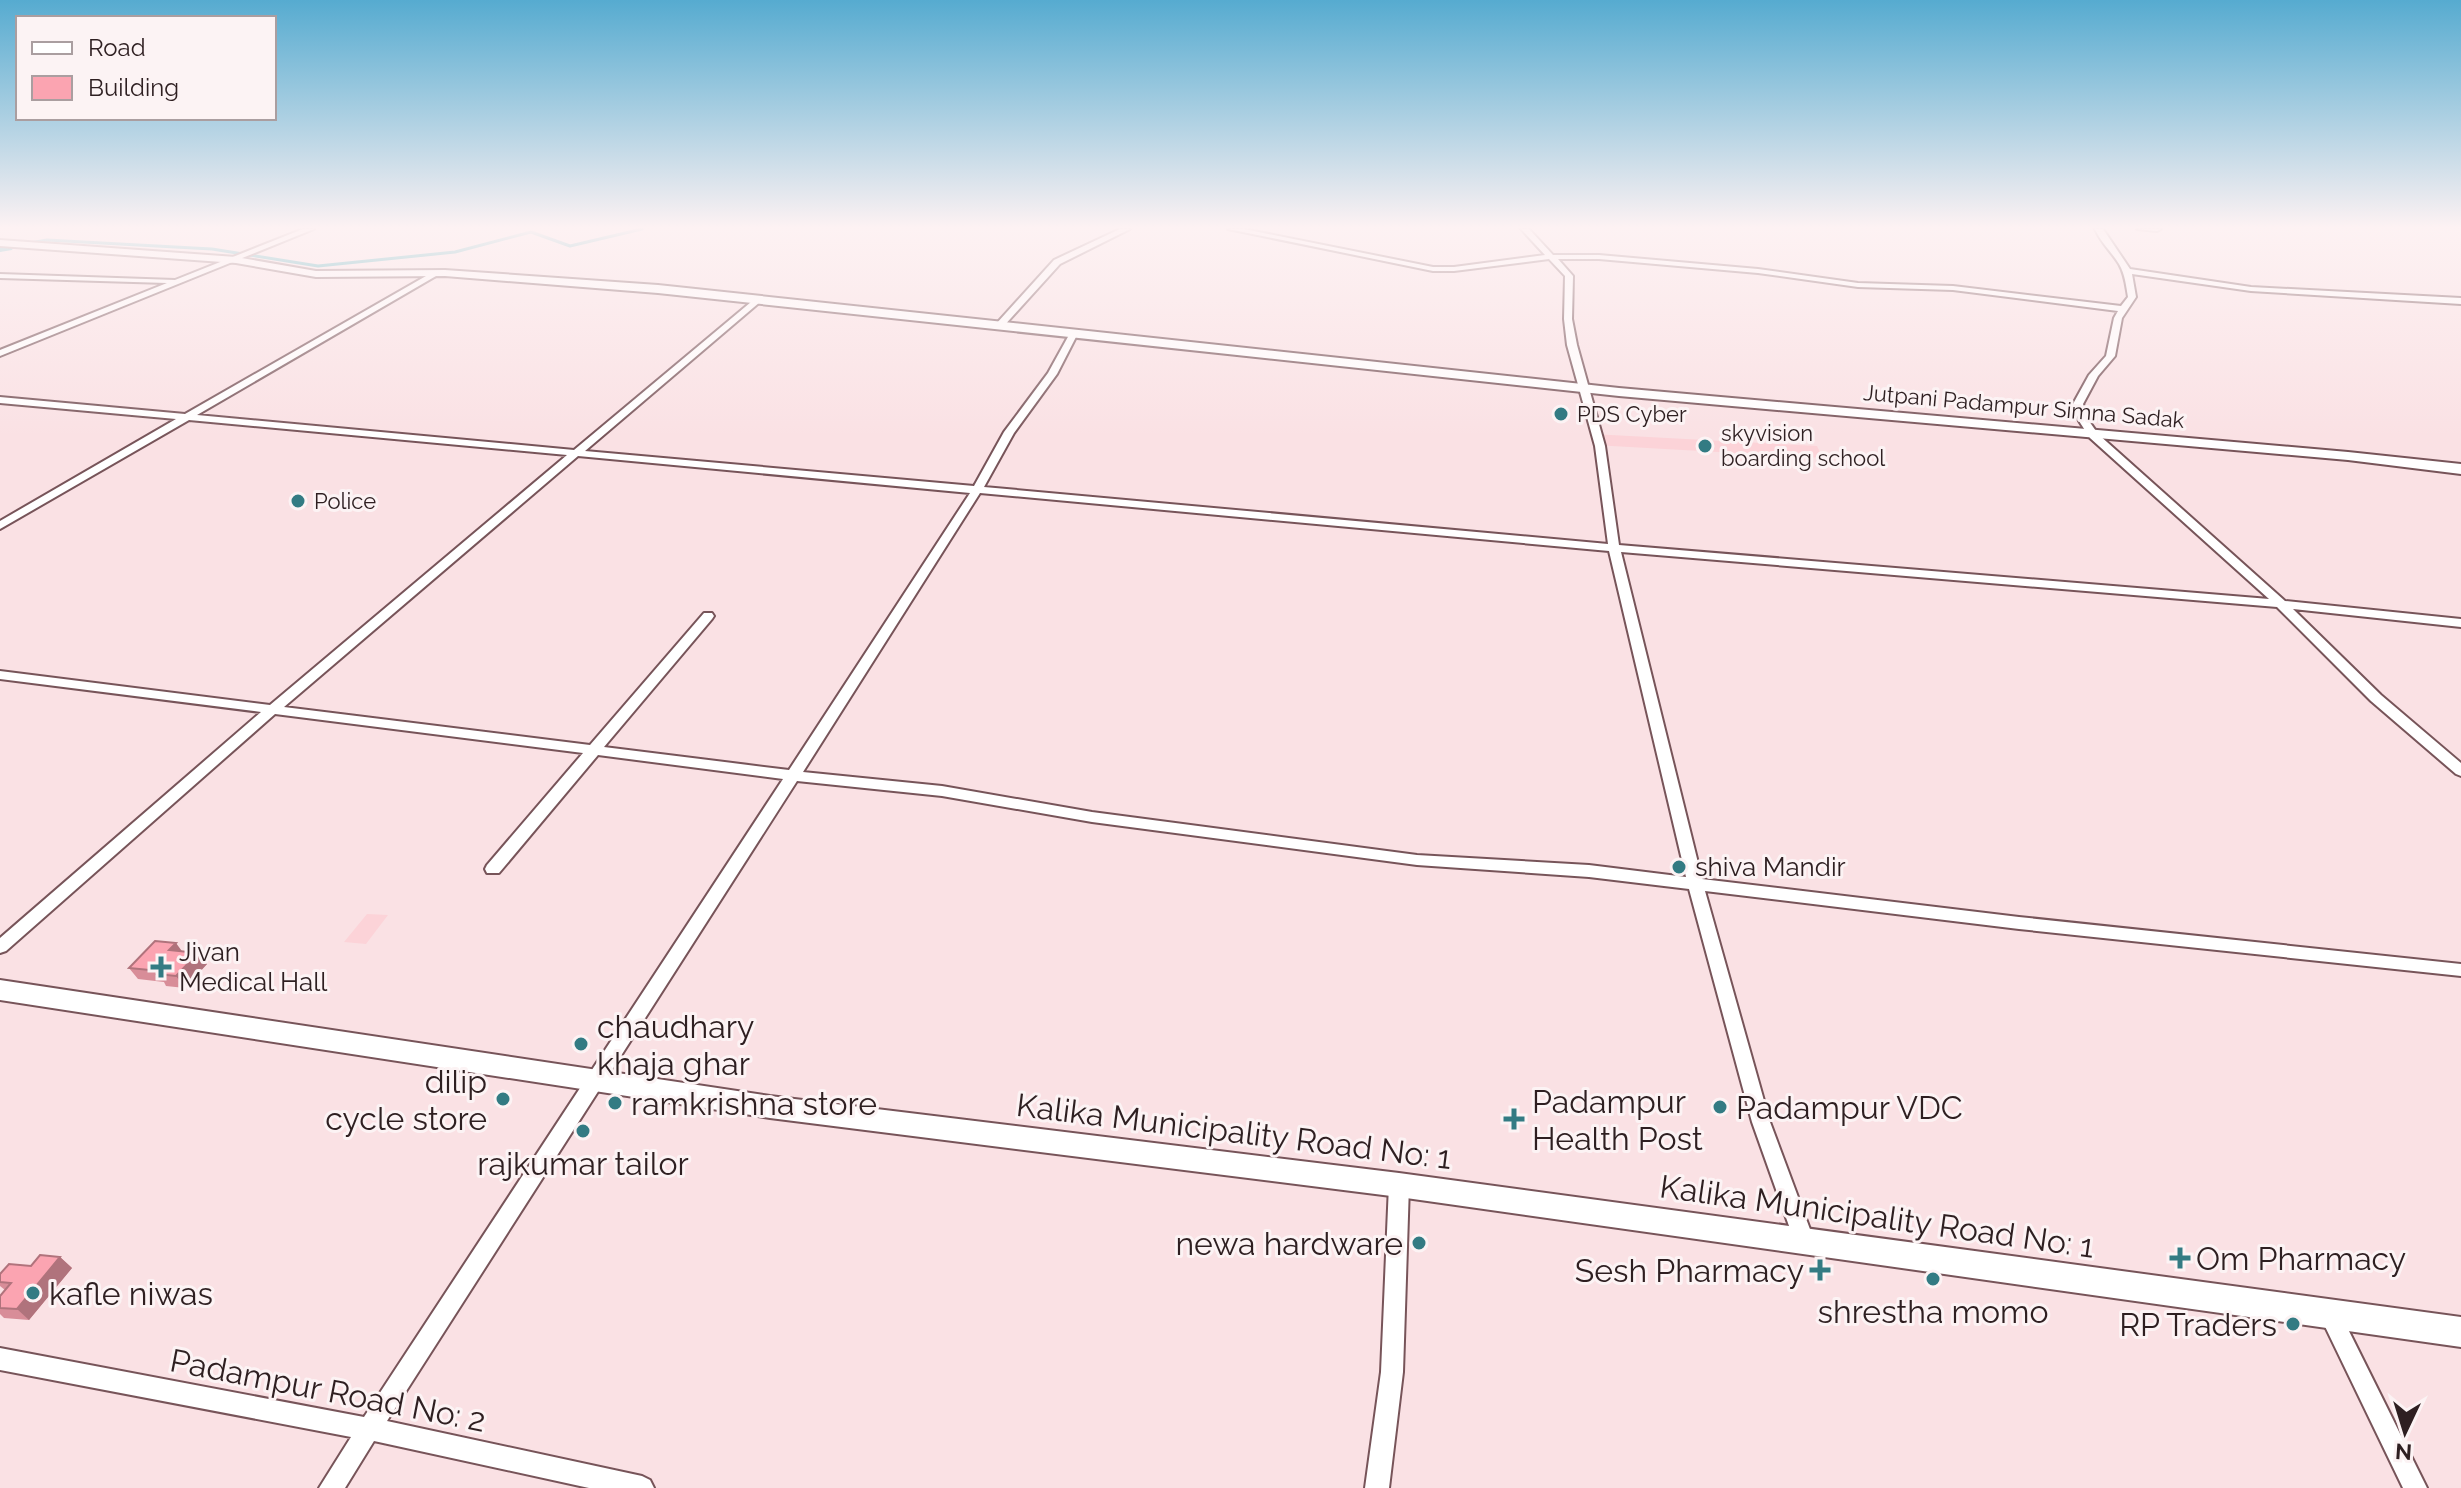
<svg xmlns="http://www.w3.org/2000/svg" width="2461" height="1488" font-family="Raleway,sans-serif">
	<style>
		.built { fill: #fcd3d8 }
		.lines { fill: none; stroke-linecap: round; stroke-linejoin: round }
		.stream { stroke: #1b9eab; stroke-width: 3 }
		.canal { fill: #1b9eab; fill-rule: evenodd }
		.street-casing { stroke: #775459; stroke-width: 4 }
		.secondary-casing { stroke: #775459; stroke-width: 4 }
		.street { fill: #fff; fill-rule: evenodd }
		.secondary { fill: #fff; fill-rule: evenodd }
		.wall { fill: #d88d98 }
		.shaded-wall { fill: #b0737c }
		.building { fill: #fba4b1; stroke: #b0737c; stroke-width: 2 }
		.poi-dot { fill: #337b83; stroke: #fcf3f4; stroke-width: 3 }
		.labels { text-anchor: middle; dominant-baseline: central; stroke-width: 6; stroke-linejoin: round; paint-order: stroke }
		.far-street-label { font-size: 22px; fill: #2e1f21; stroke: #fcf3f4 }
		.far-poi-label { font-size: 22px; fill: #2e1f21; stroke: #fcf3f4; text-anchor: start }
		.poi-label { font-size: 26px; fill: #2e1f21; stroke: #fcf3f4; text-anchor: start }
		.near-poi-label { font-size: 32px; fill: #2e1f21; stroke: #fcf3f4; text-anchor: start }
		.near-street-label { font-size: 32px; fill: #2e1f21; stroke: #fcf3f4 }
	</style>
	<rect width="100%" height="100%" fill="#fae1e4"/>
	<!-- built -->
	<path class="built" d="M 1592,434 L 1817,446 L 1823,458 L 1594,445 Z
		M 367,914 L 388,915 L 366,944 L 344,942 Z"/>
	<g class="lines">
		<!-- stream -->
		<path class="stream" d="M 30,243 L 47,240 L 212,249 L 318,266 L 455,252 L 531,232 L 570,246 L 642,229"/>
		<!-- canal -->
		<path class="canal" d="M 9,245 L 13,248 L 12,250 L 0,252 L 0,246 Z"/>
		<!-- street casing -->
		<g class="street-casing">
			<path id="street" d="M 303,229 L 314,229 L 0,356 L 0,350 L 167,283 L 0,278 L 0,274 L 175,280 Z
				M 1120,229 L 1130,229 L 1060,264 L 1002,328 L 996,328 L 996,324 L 1054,260 Z
				M 1228,229 L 1244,229 L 1433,267 L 1454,267 L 1545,255 L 1521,229 L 1529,229 L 1553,255 L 1599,255 L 1758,269 L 1858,283 L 1953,286 L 2121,306 L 2128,297 C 2126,285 2125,274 2119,264 C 2111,251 2101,243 2095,229 L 2103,229 L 2130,269 L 2251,287 L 2461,298 L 2461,304 L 2251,291 L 2132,274 L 2136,297 L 2122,318 L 2115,356 L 2098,376 L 2083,404 L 2089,421 L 2098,434 L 2285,601 L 2461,619 L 2461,627 L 2293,609 L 2381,695 L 2461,763 L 2461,776 L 2456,774 L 2371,701 L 2277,607 L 1621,552 L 1702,879 L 2019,917 L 2461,964 L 2461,976 L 2019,929 L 1705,891 L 1770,1122 L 1814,1240 L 1811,1247 L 1804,1249 L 1797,1247 L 1794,1240 L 1752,1122 L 1689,889 L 1589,877 L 1417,865 L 1092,822 L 942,796 L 797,781 L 387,1421 L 642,1476 L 650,1480 L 654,1488 L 589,1488 L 374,1441 L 345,1488 L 319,1488 L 351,1437 L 0,1370 L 0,1348 L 364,1417 L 783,779 L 598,755 L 499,873 L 487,873 L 485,869 L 487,865 L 583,753 L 275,714 L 6,951 L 0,953 L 0,938 L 261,712 L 0,679 L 0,671 L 270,705 L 567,455 L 189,420 L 0,529 L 0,521 L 176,419 L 0,403 L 0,397 L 185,414 L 433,272 L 436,272 L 436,276 L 197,415 L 574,450 L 757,297 L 761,300 L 760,302 L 585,451 L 974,486 L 1004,432 L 1048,373 L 1069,335 L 1073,332 L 1077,335 L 1057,374 L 1014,433 L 984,487 L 1608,544 L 1595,446 L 1567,345 L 1564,319 L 1565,276 L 1549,259 L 1454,271 L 1433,271 ZM 1558,259 L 1599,259 L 1758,273 L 1858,287 L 1953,290 L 2118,311 L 2114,318 L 2106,356 L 2089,375 L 2073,404 L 2079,421 L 2090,438 L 2269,599 L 1619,545 L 1605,446 L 1577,345 L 1572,319 L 1573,276 ZM 578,456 L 970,493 L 789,770 L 604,747 L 712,619 L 714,616 L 712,613 L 704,613 L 590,745 L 284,707 ZM 980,493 L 1609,551 L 1686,877 L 1589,865 L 1417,855 L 1092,812 L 942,786 L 803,772 Z
				M 2137,229 L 2161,229 L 2157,231 Z
				M 1399,1176 L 1406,1179 L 1409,1185 L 1403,1372 L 1389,1488 L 1365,1488 L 1381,1372 L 1389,1185 L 1392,1179 Z
				M 2330,1304 L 2337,1307 L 2427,1488 L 2403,1488 L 2319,1314 L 2323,1307 Z"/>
		</g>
		<!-- secondary casing -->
		<g class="secondary-casing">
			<path id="secondary" d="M 0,240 L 236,257 L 316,271 L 445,270 L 658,285 L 1619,388 L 2348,452 L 2461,464 L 2461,474 L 2348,460 L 1619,396 L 658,293 L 445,276 L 316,277 L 236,263 L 0,246 Z
				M 0,980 L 770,1096 L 1399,1173 L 2461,1317 L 2461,1347 L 1399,1197 L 770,1118 L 0,1000 Z"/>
		</g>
		<!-- street -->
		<use href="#street" class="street"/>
		<!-- secondary -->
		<use href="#secondary" class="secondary"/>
	</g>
	<!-- wall -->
	<path class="wall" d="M 182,951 L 207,964 L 185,988 L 166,986 L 164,982 L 138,979 L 129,968 Z
		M 60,1257 L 72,1268 L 29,1320 L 4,1318 L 0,1314 L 0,1296 L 5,1290 L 0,1286 L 0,1274 Z"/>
	<!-- shaded-wall -->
	<path class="shaded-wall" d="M 176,943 L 184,954 L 169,950 Z
		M 198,953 L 207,964 L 185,988 L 176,976 Z
		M 60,1257 L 72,1268 L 29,1320 L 17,1309 Z"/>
	<!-- building -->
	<path class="building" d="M 155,941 L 176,943 L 169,950 L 198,953 L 176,976 L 157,974 L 160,971 L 129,968 Z
		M 40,1255 L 60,1257 L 17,1309 L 0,1308 L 0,1296 L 11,1283 L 0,1282 L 0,1274 L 9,1264 L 31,1266 Z"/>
	<!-- sky -->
	<linearGradient id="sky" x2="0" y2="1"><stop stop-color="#56abd0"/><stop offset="0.52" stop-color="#fdf2f3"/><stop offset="1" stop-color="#fdf2f3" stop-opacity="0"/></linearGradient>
	<rect width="2461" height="437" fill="url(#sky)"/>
	<!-- markers -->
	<g class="poi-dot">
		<circle cx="1561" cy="414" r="8"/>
		<circle cx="1705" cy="446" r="8"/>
		<circle cx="298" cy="501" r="8"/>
		<circle cx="1679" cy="867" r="8"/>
		<path d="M157 955h8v8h8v8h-8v8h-8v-8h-8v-8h8z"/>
		<circle cx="581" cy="1044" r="8"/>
		<circle cx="503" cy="1099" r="8"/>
		<circle cx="615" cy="1103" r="8"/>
		<circle cx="1720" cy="1107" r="8"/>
		<path d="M1510 1107h8v8h8v8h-8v8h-8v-8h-8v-8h8z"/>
		<circle cx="583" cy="1131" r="8"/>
		<circle cx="1419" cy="1243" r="8"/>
		<path d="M2176 1246h8v8h8v8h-8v8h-8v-8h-8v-8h8z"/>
		<path d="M1816 1258h8v8h8v8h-8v8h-8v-8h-8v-8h8z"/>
		<circle cx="1933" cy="1279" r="8"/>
		<circle cx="33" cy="1293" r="8"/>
		<circle cx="2293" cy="1324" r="8"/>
	</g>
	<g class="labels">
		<!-- far-street labels -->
		<g class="far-street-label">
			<text transform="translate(2024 406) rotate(5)">Jutpani Padampur Simna Sadak</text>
		</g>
		<!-- far-poi labels -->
		<g class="far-poi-label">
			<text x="1577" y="414">PDS Cyber</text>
			<text x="1721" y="433">skyvision<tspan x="1721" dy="25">boarding school</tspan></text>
			<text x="314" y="501">Police</text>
		</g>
		<!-- poi labels -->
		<g class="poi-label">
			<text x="1695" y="867">shiva Mandir</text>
			<text x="179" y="952">Jivan<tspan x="179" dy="30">Medical Hall</tspan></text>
		</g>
		<!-- near-poi labels -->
		<g class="near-poi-label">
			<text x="597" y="1026">chaudhary<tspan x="597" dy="37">khaja ghar</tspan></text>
			<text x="487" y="1081" text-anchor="end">dilip<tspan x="487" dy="37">cycle store</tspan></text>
			<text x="1532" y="1101">Padampur<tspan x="1532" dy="37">Health Post</tspan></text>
			<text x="631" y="1103">ramkrishna store</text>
			<text x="1736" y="1107">Padampur VDC</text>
			<text x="583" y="1163" text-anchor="middle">rajkumar tailor</text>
			<text x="1403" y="1243" text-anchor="end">newa hardware</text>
			<text x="2196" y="1258">Om Pharmacy</text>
			<text x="1804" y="1270" text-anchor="end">Sesh Pharmacy</text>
			<text x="49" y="1293">kafle niwas</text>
			<text x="1933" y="1311" text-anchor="middle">shrestha momo</text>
			<text x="2277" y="1324" text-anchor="end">RP Traders</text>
		</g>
		<!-- near-street labels -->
		<g class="near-street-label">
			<text transform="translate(1234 1131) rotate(7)">Kalika Municipality Road No: 1</text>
			<text transform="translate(1877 1216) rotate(8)">Kalika Municipality Road No: 1</text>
			<text transform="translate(328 1390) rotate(11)">Padampur Road No: 2</text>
		</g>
	</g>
	<!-- legend -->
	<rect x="16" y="16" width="260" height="104" fill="#fcf3f4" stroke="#aa9ea0" stroke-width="2"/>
	<rect x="32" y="42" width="40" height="12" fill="#ffffff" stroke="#aa9ea0" stroke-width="2"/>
	<text x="88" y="56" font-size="24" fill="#2e1f21">Road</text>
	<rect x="32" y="76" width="40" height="24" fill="#fba4b1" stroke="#aa9ea0" stroke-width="2"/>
	<text x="88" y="96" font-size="24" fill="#2e1f21">Building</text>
	<!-- north arrow -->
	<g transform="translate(2405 1432) rotate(184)" stroke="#fcf3f4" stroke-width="6" paint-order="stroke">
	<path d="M0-6L14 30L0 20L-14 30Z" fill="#2e1f21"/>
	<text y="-12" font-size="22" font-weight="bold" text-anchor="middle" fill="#2e1f21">N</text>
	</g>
</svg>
